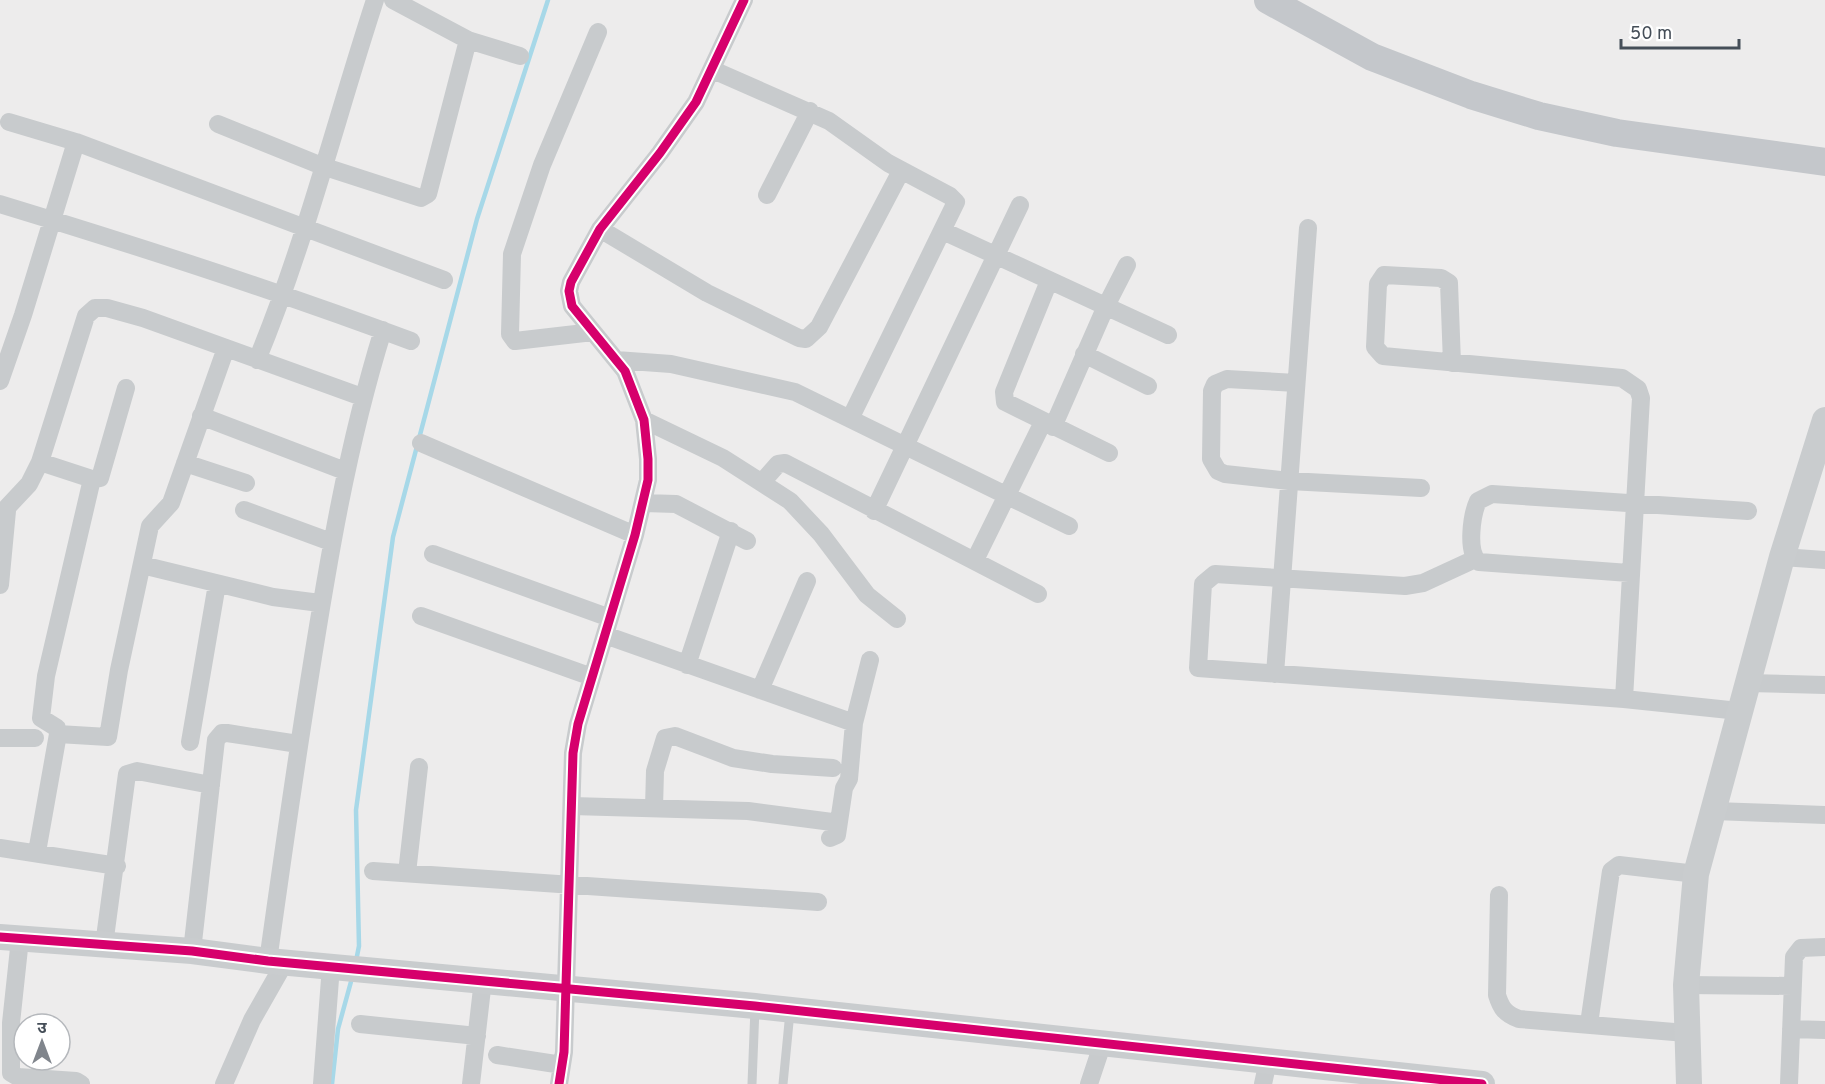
<svg xmlns="http://www.w3.org/2000/svg" width="1825" height="1084" font-family="Overpass,'Noto Sans Devanagari',sans-serif">
	<style>
		.lines { fill: none; stroke-linecap: round; stroke-linejoin: round }
		.stream { stroke: #a7d8e8; stroke-width: 4.5 }
		.lane { stroke: #c8cbcd; stroke-width: 9 }
		.street { stroke: #c8cbcd; stroke-width: 18 }
		.secondary { stroke: #c9ccce; stroke-width: 26 }
		.primary { stroke: #c4c7cb; stroke-width: 28 }
		.cycleway-casing { stroke: #fff; stroke-width: 13 }
		.cycleway { stroke: #d6006c; stroke-width: 9 }
	</style>
	<rect width="100%" height="100%" fill="#edecec"/>
	<g class="lines">
		<!-- stream -->
		<path class="stream" d="M 356,961 L 359,946 L 356,810 L 393,537 L 477,219 L 548,0
			M 332,1084 L 338,1029 L 352,978"/>
		<!-- lane -->
		<path class="lane" d="M 752,1084 L 755,1008
			M 783,1084 L 790,1012"/>
		<!-- street -->
		<path class="street" d="M 393,0 L 468,40 L 520,56
			M 713,70 L 829,121 L 888,163 L 950,196 L 956,202 L 850,419
			M 9,122 L 76,142 L 444,280
			M 218,124 L 322,166 L 421,198 L 428,194 L 468,40
			M 767,195 L 810,111
			M 0,204 C 138,246 275,290 411,341
			M 600,229 L 707,293 L 799,338 L 806,339 L 819,327 L 901,171
			M 943,231 L 1168,335
			M 1049,281 L 1004,392 L 1005,402 L 1109,453
			M 593,332 L 515,341 L 510,334 L 512,254 L 542,165 L 598,32
			M 1084,354 L 1148,386
			M 257,360 C 305,244 336,119 375,0
			M 616,360 L 671,364 L 795,392 L 1069,526
			M 1452,363 L 1449,283 L 1441,278 L 1384,275 L 1378,284 L 1375,347 L 1383,356 L 1622,378 L 1638,389 L 1641,398 L 1624,699
			M 0,381 L 23,315 L 76,142
			M 1296,383 L 1227,379 L 1215,384 L 1212,391 L 1211,459 L 1218,471 L 1225,474 L 1289,481 L 1421,488
			M 201,416 L 345,471
			M 644,420 L 723,458 L 790,501 L 821,534 L 867,595 L 897,619
			M 1053,427 L 1106,306 L 1127,265
			M 421,443 L 635,535
			M 40,462 L 92,479 L 100,478 L 126,388
			M 185,463 L 246,483
			M 763,481 L 778,464 L 785,463 L 1038,594
			M 644,503 L 676,504 L 747,541
			M 244,510 L 331,542
			M 874,511 L 1020,205
			M 0,515 L 29,484 L 40,462 L 86,316 L 95,308 L 107,308 L 143,318 L 362,397
			M 433,554 L 610,618
			M 1782,557 L 1825,560
			M 1475,559 L 1423,583 L 1405,586 L 1215,574 L 1203,584 L 1198,668 L 1624,699 L 1739,711
			M 975,560 L 1043,422
			M 142,565 L 273,597 L 320,603
			M 1629,573 L 1479,562 C 1466,552 1472,514 1478,501 L 1492,494 L 1748,511
			M 0,585 L 7,511
			M 421,616 L 592,677
			M 605,635 L 854,723
			M 687,665 L 731,531
			M 1275,674 L 1308,228
			M 1748,683 L 1825,685
			M 760,690 L 807,581
			M 58,734 L 108,737 L 119,670 L 150,526 L 171,503 L 226,348
			M 0,738 L 35,738
			M 190,742 L 217,584
			M 572,806 L 748,811 L 832,822
			M 654,808 L 655,771 L 665,738 L 675,736 L 733,758 L 772,764 L 833,768
			M 1714,811 L 1825,815
			M 830,838 L 837,835 L 844,788 L 849,779 L 854,723 L 870,660
			M 0,848 L 117,866
			M 37,852 L 58,734 L 57,728 L 41,718 L 46,676 L 92,479
			M 373,871 L 818,902
			M 407,873 L 419,767
			M 1499,895 L 1497,995 C 1501,1008 1505,1014 1519,1019 L 1686,1033
			M 20,939 L 11,1023 L 11,1073 L 18,1077 L 76,1081 L 81,1084
			M 104,945 L 127,774 L 137,771 L 211,785
			M 192,951 L 216,740 L 222,733 L 227,733 L 298,744
			M 268,961 C 281,868 294,775 309,682 C 328,562 347,446 383,330
			M 1686,985 L 1792,986
			M 360,1024 L 477,1036
			M 1589,1024 L 1611,871 L 1619,865 L 1696,874
			M 1791,1029 L 1825,1030
			M 497,1055 L 562,1065
			M 224,1084 L 252,1020 L 285,962
			M 322,1084 L 331,966
			M 471,1084 L 483,980
			M 559,1084 L 564,1052 L 573,753 L 578,724 L 635,535 L 648,480 L 648,459 L 644,420 L 625,371 L 572,306 L 569,291 L 571,282 L 600,229 L 660,153 L 696,102 L 744,0
			M 1089,1084 L 1103,1042
			M 1263,1084 L 1268,1061
			M 1789,1084 L 1794,957 L 1801,948 L 1825,947"/>
		<!-- secondary -->
		<path class="secondary" d="M 0,937 L 192,951 L 268,961 L 755,1006 L 1482,1084
			M 1689,1084 L 1686,985 L 1696,874 L 1782,557 L 1825,420"/>
		<!-- primary -->
		<path class="primary" d="M 1268,0 L 1372,57 L 1471,95 L 1539,116 L 1617,133 L 1825,162"/>
		<!-- cycleway casing -->
		<g class="cycleway-casing">
			<path id="cycleway" d="M 0,937 L 192,951 L 268,961 L 755,1006 L 1482,1084
				M 559,1084 L 564,1052 L 573,753 L 578,724 L 635,535 L 648,480 L 648,459 L 644,420 L 625,371 L 572,306 L 569,291 L 571,282 L 600,229 L 660,153 L 696,102 L 744,0"/>
		</g>
		<!-- cycleway -->
		<use href="#cycleway" class="cycleway"/>
	</g>
	<!-- north arrow -->
	<g transform="translate(42 1042)"><circle r="28" fill="#ffffff" stroke="#b5b8bc" stroke-width="1.5"/>
	<path d="M0-4.5L10 22L0 15L-10 22Z" fill="#80858c"/>
	<text y="-9" font-size="16" font-weight="bold" text-anchor="middle" fill="#454e58">उ</text>
	</g>
	<!-- scale -->
	<path d="M1621 39v9h118v-9" fill="none" stroke="#454e58" stroke-width="3"/>
	<text x="1630" y="39" font-size="18" fill="#454e58" stroke="#ffffff" stroke-width="4.5" paint-order="stroke">50 m</text>
</svg>
